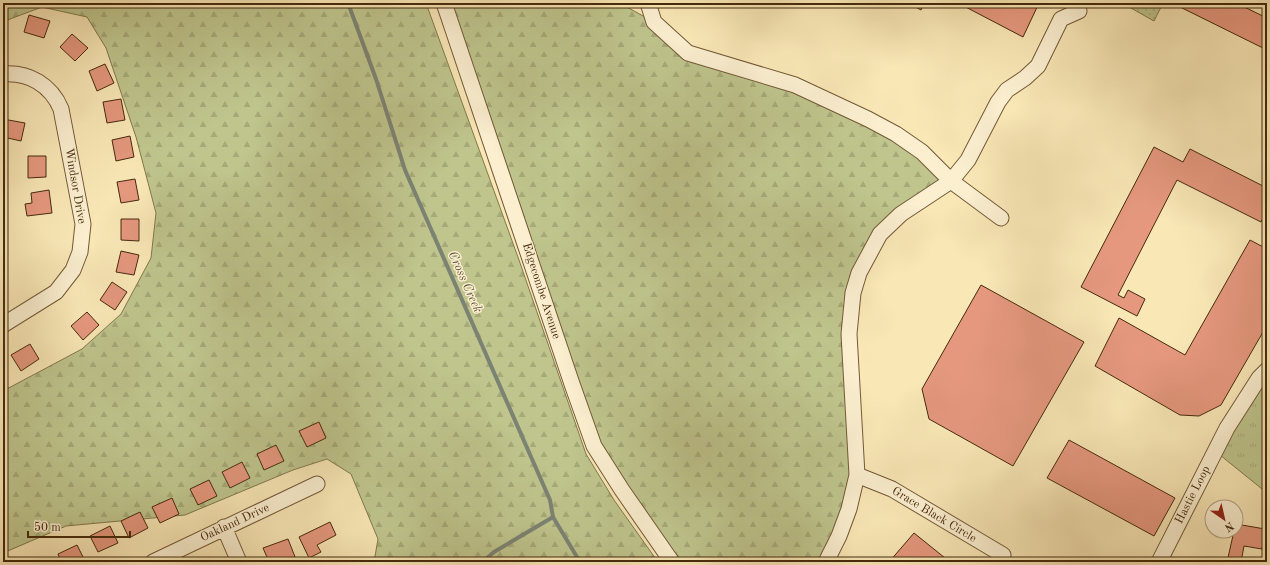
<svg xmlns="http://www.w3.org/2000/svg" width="1270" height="565" font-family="'Old Standard TT',serif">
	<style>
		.grass { fill: url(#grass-tufts); stroke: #82784c }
		.forest { fill: url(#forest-firs); stroke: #82784c }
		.park { fill: url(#park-dots); stroke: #82784c }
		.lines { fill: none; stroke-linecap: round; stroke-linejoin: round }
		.stream { stroke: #7c8373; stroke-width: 4 }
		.building { fill: #e5987e; stroke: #462a0c }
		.street-casing { stroke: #735936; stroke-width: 17 }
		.street { stroke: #fbefd0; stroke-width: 15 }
		.labels { text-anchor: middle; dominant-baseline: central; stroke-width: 3; stroke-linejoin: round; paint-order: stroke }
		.street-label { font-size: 12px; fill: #462a0c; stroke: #fbefd0 }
		.water-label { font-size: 13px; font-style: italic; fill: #5c4f37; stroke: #fbefd0 }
	</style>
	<defs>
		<pattern id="grass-tufts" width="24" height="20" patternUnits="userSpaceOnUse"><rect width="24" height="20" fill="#bfc58d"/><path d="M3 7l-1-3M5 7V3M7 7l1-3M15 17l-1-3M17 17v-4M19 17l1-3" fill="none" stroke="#a6a978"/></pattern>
		<pattern id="forest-firs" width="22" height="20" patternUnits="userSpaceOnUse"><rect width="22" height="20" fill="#bfc58d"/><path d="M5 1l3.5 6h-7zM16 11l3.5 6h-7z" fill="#a6a978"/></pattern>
		<pattern id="park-dots" width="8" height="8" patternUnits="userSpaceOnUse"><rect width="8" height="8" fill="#bfc58d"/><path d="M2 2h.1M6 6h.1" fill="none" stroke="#a6a978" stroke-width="1.8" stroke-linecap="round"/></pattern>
	</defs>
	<rect width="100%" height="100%" fill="#f9e7b6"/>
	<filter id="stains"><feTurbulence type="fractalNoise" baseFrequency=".005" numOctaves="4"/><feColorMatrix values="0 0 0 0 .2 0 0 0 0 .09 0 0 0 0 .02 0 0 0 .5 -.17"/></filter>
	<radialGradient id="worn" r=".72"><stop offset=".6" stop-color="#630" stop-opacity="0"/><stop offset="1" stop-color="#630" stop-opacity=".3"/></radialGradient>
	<!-- grass -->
	<path class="grass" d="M 1267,370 L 1267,493 L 1215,451 Z"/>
	<!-- forest -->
	<path class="forest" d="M 3,3 L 426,3 L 519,260 L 586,454 L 614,500 L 658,562 L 374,562 L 378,539 L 351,474 L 327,459 L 293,470 L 185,515 L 66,526 L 3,553 L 3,391 L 82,349 L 121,314 L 151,258 L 156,213 L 136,137 L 106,48 L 87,17 L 42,7 L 10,19 L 3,23 Z
		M 443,3 L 607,3 L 625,6 L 654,22 L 689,53 L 868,119 L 951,181 L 901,214 L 854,288 L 856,483 L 824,562 L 672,562 L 594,446 Z"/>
	<!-- park -->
	<path class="park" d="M 1122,3 L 1163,3 L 1154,21 Z"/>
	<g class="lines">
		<!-- stream -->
		<path class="stream" d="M 348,3 L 376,79 L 405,170 L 550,500 L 553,517 L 580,562
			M 482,562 L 494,552 L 553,517"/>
	</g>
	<!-- building -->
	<path class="building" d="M 908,3 L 924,3 L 921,10 Z
		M 958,3 L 1039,3 L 1023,37 Z
		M 1179,3 L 1236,3 L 1267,18 L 1267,50 L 1178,6 Z
		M 29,15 L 50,21 L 44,38 L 24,32 Z
		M 72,34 L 88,48 L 75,61 L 60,47 Z
		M 105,64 L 114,83 L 97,91 L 89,71 Z
		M 121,99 L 125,120 L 107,123 L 103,102 Z
		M 3,119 L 25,123 L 21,141 L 3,137 Z
		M 130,136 L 134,157 L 116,161 L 112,140 Z
		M 1154,147 L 1183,162 L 1190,149 L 1267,188 L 1267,210 L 1261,222 L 1177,180 L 1118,295 L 1124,298 L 1128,290 L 1145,299 L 1137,316 L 1081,287 Z
		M 28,156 L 46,156 L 46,177 L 28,178 Z
		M 135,179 L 139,200 L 121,203 L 117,182 Z
		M 49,190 L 52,213 L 27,216 L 25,204 L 32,203 L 31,193 Z
		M 121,219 L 139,219 L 139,241 L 121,240 Z
		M 1250,240 L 1267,249 L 1267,325 L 1221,405 L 1199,416 L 1180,415 L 1095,366 L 1119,318 L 1185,355 Z
		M 121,251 L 139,255 L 134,275 L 116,272 Z
		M 112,282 L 127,292 L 115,310 L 100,300 Z
		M 981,285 L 1084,342 L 1013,466 L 929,419 L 922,389 Z
		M 87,312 L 99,325 L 83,340 L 71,326 Z
		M 30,344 L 39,359 L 21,371 L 11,355 Z
		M 319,422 L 326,438 L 307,447 L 299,431 Z
		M 1069,440 L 1175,498 L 1154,536 L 1047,478 Z
		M 276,445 L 284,461 L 264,470 L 257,454 Z
		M 242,462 L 250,478 L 230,488 L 222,472 Z
		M 209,480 L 217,496 L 198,505 L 190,489 Z
		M 172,498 L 179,514 L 160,523 L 152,507 Z
		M 140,512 L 148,528 L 129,538 L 121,521 Z
		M 330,522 L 336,535 L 317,545 L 321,552 L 309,558 L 299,537 Z
		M 1236,524 L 1265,529 L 1262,549 L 1244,546 L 1241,562 L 1227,562 L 1234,531 L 1236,531 Z
		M 110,526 L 118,543 L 98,552 L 90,536 Z
		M 914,533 L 950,562 L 889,562 Z
		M 288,539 L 297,562 L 269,562 L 263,548 Z
		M 77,545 L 85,561 L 61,562 L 58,554 Z"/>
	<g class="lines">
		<!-- street casing -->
		<g class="street-casing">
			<path id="street" d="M 444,3 L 572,384 L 594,446 L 622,490 L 672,562
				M 648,3 L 654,22 L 688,53 L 795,85 L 868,119 L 896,134 L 922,152 L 951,181 L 1001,218
				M 3,74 C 29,72 51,85 61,109 L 83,224 L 80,252 L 73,270 L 56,292 L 3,325
				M 857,475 L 892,489 L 1003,555 L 1000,562
				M 224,527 L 239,562
				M 153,562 L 317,484
				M 826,562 L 839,536 L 849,509 L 857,475 L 849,334 L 853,293 L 859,273 L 880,234 L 901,214 L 951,181 L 968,160 L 998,102 L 1007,90 L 1025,78 L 1038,66 L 1061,19 L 1079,11
				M 1159,562 L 1227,428 L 1259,378 L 1267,370"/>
		</g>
		<!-- street -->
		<use href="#street" class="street"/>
	</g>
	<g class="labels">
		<!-- street labels -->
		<g class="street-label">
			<text transform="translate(75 186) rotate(80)">Windsor Drive</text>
			<text transform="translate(541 291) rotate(72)">Edgecombe Avenue</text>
			<text transform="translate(1193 495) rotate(-63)">Hastie Loop</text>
			<text transform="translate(934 515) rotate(31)">Grace Black Circle</text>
			<text transform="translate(235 523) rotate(-25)">Oakland Drive</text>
		</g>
		<!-- water labels -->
		<g class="water-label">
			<text transform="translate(465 282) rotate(66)">Cross Creek</text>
		</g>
	</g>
	<!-- margin -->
	<rect width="1270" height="565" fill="none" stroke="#f9e7b6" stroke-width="16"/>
	<rect x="4" y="4" width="1262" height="557" fill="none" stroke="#462a0c" stroke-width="2"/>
	<rect x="8" y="8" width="1254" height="549" fill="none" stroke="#462a0c"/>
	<!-- north arrow -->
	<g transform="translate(1224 519) rotate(146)"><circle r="19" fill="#fbefd0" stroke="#b3a082"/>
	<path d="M0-3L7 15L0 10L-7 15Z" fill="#8f2418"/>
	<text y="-6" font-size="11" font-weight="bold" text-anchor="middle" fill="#462a0c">N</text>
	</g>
	<!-- scale -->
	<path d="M28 531v6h102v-6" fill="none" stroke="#462a0c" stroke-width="2"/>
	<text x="34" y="531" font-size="12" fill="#462a0c" stroke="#fbefd0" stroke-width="3" paint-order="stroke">50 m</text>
	<rect width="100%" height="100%" filter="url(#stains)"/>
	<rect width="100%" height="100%" fill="url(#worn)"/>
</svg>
